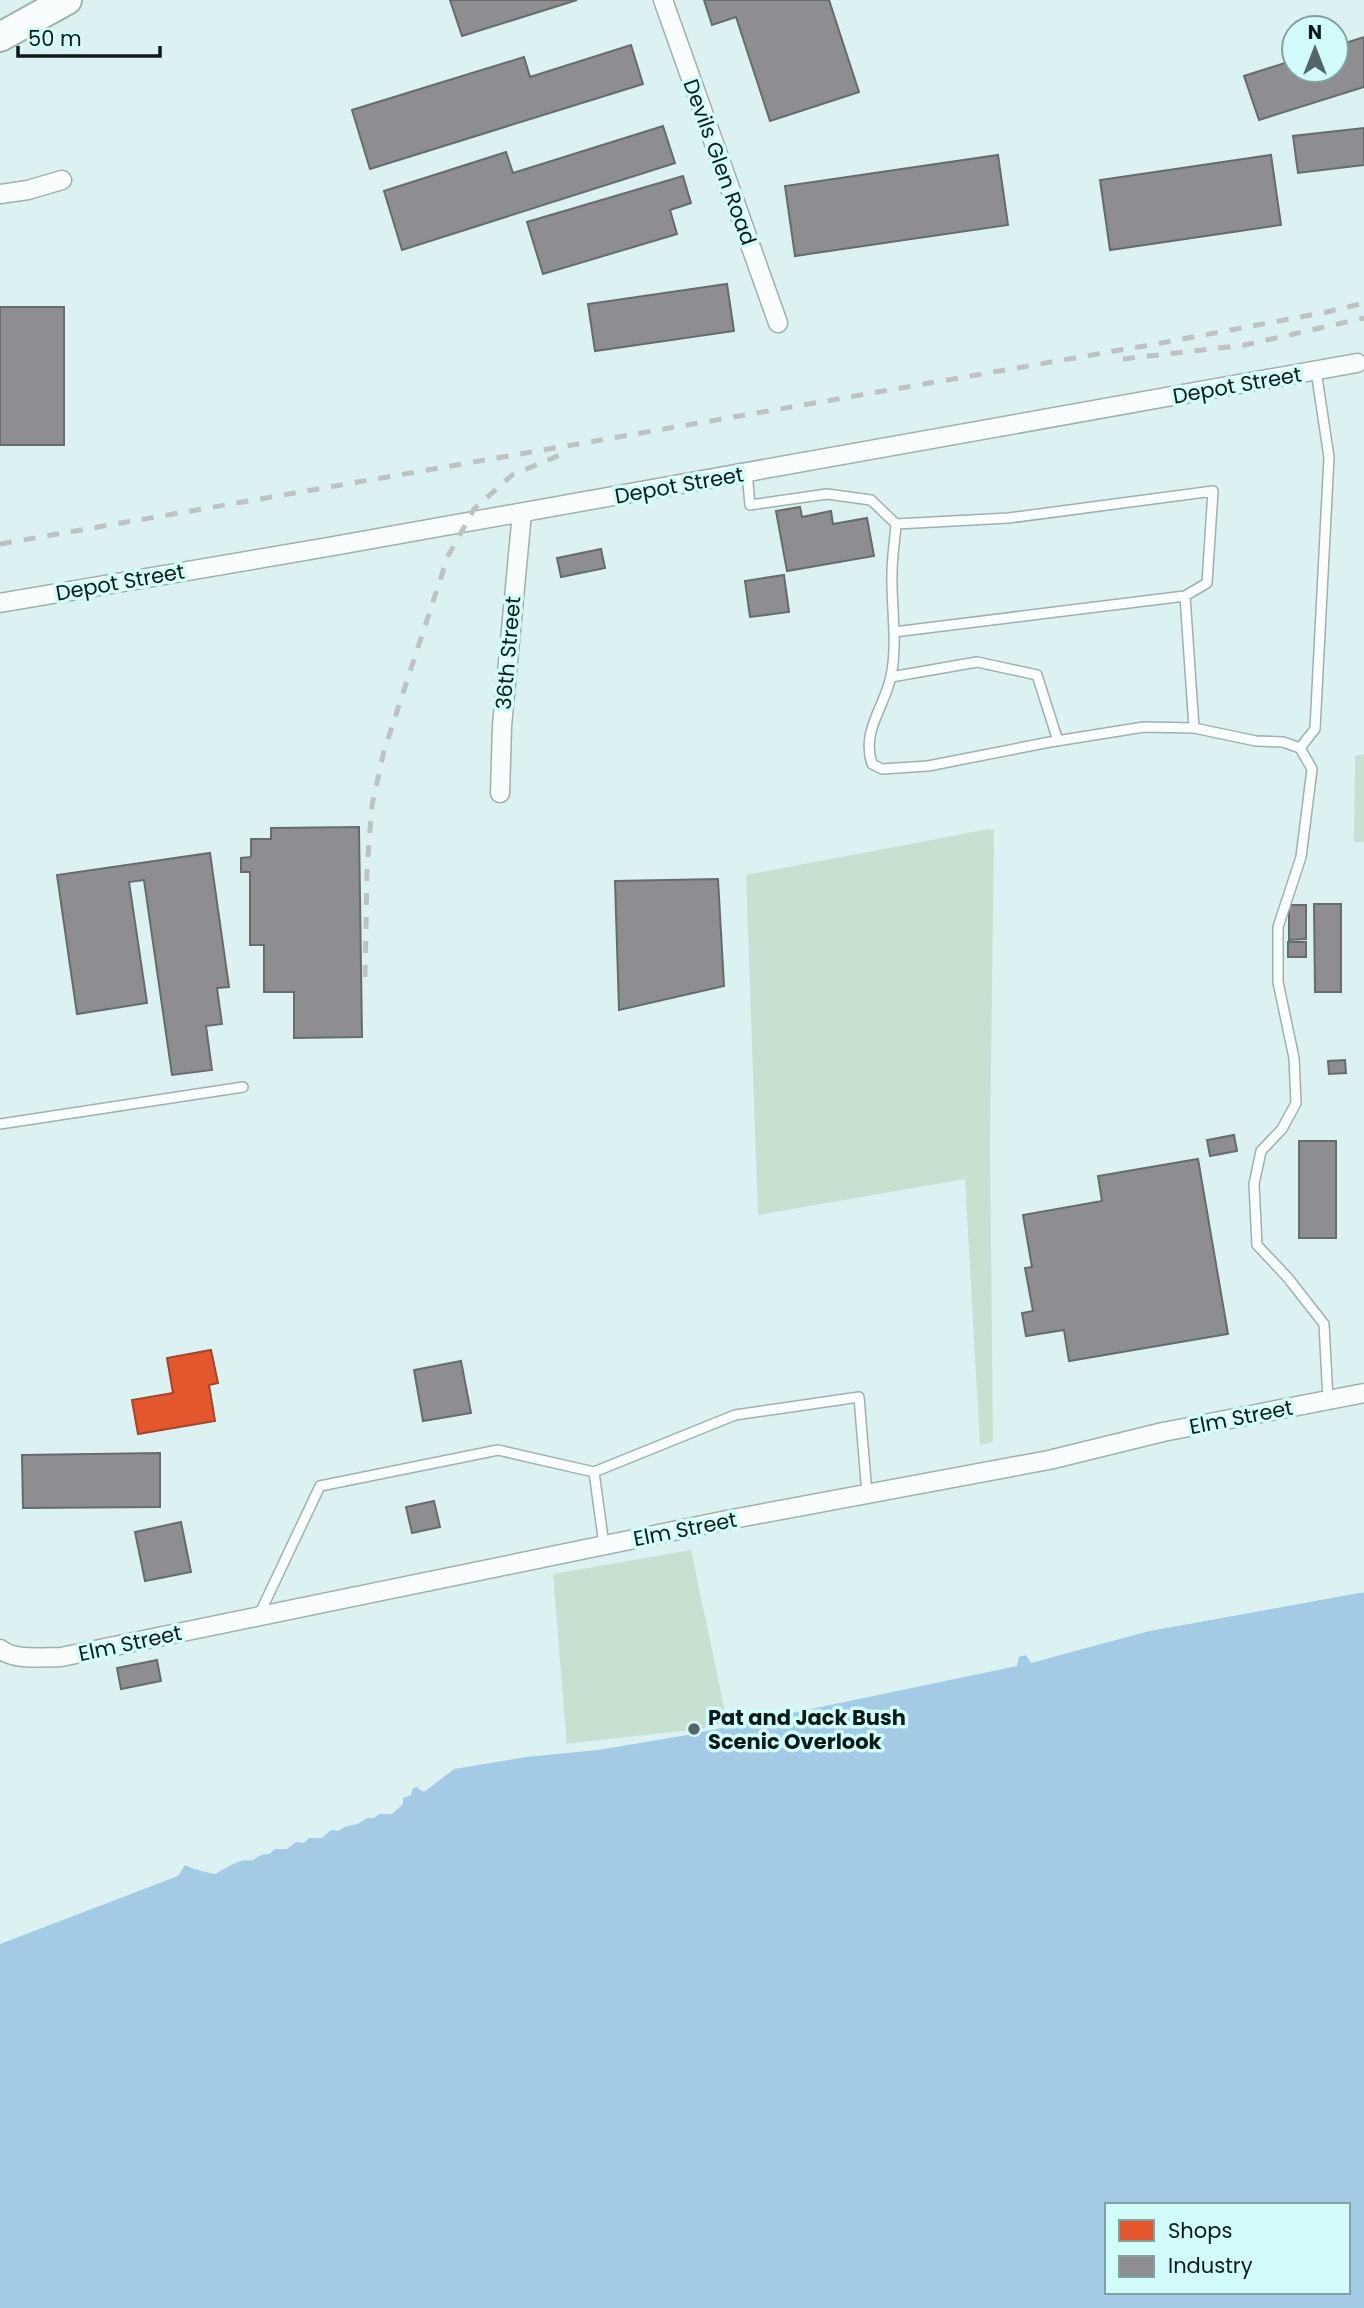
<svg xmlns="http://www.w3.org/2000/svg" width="1364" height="2308" font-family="Poppins,sans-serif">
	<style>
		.green { fill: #c8e0cf }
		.water { fill: #a3cbe6; fill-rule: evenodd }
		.pier { fill: #dcf2f2 }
		.shops { fill: #e4572e; stroke: #a34528; stroke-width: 2 }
		.industry { fill: #8d8d92; stroke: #666b6e; stroke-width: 2 }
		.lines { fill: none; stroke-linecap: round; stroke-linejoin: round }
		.service-casing { stroke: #9eb0af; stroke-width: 12 }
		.minor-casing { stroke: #9eb0af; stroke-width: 21 }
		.primary-casing { stroke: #9eb0af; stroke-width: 32 }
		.service { stroke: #fafdfd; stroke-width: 9 }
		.minor { stroke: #fafdfd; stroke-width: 18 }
		.primary { stroke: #fafdfd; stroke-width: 28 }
		.rail { stroke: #bdc2c2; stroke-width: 5; stroke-dasharray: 12 12; stroke-linecap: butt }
		.poi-dot { fill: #546666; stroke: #d2fcfa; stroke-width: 2.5 }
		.labels { text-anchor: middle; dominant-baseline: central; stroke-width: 7; stroke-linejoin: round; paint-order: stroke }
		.street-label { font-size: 21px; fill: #0b1b1a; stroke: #d2fcfa }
		.poi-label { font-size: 21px; font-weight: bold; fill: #0b1b1a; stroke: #d2fcfa; text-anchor: start }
	</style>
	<rect width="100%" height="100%" fill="#dcf2f2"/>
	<!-- green -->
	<path class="green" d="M 1364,754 L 1364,842 L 1354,842 L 1355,756 Z
		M 989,829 L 994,830 L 990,1145 L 993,1442 L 980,1445 L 965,1179 L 758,1215 L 746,875 Z
		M 691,1550 L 728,1726 L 681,1735 L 567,1747 L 553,1574 Z"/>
	<!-- water -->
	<path class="water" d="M 1364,1592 L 1364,2308 L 0,2308 L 0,1931 L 139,1878 L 185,1865 C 190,1868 208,1873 215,1874 C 224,1869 232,1864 241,1861 C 245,1860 249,1861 253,1860 C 260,1856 261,1854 269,1854 L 275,1849 L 287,1849 L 296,1842 L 304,1843 L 309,1838 L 322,1838 L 331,1830 L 339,1831 C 347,1823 356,1828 367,1818 L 374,1818 L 379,1814 L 392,1814 L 403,1804 L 403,1798 L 411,1795 L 413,1788 C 423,1787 430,1775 436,1766 L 700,1732 L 832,1700 L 1017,1663 L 1018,1657 L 1026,1655 L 1030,1661 L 1149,1631 ZM 1107,2205 L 1348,2205 L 1348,2292 L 1107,2292 Z"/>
	<!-- pier -->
	<path class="pier" d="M 1364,1588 L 1364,1592 L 1149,1631 L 1031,1663 L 1026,1655 L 1019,1656 L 1017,1666 L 687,1735 L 598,1750 L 526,1757 L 454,1769 L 424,1792 L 417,1788 L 423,1783 L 426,1774 L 435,1763 L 508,1750 L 700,1729 L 831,1696 L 1014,1660 L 1018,1653 L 1027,1652 L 1031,1657 L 1148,1627 Z
		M 174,1865 L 185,1865 L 178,1876 L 0,1944 L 0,1927 L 37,1911 L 138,1875 Z"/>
	<!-- shops -->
	<path class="shops" d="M 211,1350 L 218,1383 L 209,1385 L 215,1421 L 138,1434 L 132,1400 L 173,1393 L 167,1358 Z"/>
	<!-- industry -->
	<path class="industry" d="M 450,0 L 577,0 L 462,36 Z
		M 704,0 L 829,0 L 859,92 L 770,121 L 736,17 L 712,25 Z
		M 1364,37 L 1364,87 L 1259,120 L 1244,76 L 1294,60 L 1294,70 L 1336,70 L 1336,46 Z
		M 631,45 L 643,84 L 370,169 L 352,110 L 524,57 L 530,77 Z
		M 663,126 L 675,163 L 402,250 L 384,191 L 506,152 L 513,173 Z
		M 1364,128 L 1364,165 L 1298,173 L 1293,136 Z
		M 998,155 L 1008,225 L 795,256 L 785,186 Z
		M 1271,155 L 1281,225 L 1110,250 L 1100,180 Z
		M 683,176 L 691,203 L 670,210 L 677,234 L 543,274 L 527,222 Z
		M 727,284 L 734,331 L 595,351 L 588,304 Z
		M 0,307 L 64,307 L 64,445 L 0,445 Z
		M 800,507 L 802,517 L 831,511 L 833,524 L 867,518 L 874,556 L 787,571 L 776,511 Z
		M 601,549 L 605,568 L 561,577 L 557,558 Z
		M 784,575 L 789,612 L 750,617 L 745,581 Z
		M 359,827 L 362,1037 L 294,1038 L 294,992 L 264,992 L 264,945 L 250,945 L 250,872 L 241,872 L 241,858 L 251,857 L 251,839 L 271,839 L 271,828 Z
		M 210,853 L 229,987 L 217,988 L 222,1024 L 206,1026 L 212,1070 L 172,1075 L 144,880 L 129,882 L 147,1003 L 77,1014 L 57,875 Z
		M 718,879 L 724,986 L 619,1010 L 615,881 Z
		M 1314,904 L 1341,904 L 1341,992 L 1315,992 Z
		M 1289,905 L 1306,905 L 1306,939 L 1289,940 Z
		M 1288,942 L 1306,942 L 1306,957 L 1288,957 Z
		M 1345,1060 L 1346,1073 L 1329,1074 L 1328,1061 Z
		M 1234,1135 L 1237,1151 L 1210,1156 L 1207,1140 Z
		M 1299,1141 L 1336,1141 L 1336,1238 L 1299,1238 Z
		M 1198,1159 L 1228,1334 L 1069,1361 L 1064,1330 L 1026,1336 L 1022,1313 L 1033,1311 L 1025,1268 L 1032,1267 L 1023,1215 L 1102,1201 L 1098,1176 Z
		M 461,1361 L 471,1413 L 423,1421 L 414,1370 Z
		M 160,1453 L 160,1507 L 23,1508 L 22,1455 Z
		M 434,1501 L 440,1527 L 412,1533 L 406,1507 Z
		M 181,1522 L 191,1572 L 145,1581 L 135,1532 Z
		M 157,1660 L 161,1681 L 121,1689 L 117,1668 Z"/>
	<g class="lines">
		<!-- service casing -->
		<g class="service-casing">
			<path id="service" d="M 747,472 L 750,505 L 827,494 L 871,500 L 896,524 C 895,540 892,557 892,573 C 891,607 898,642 891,676 C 885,707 861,730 872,764 L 882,769 L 928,766 L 1050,742 L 1144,727 L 1194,728 L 1256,741 L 1283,742 L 1300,748 L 1312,769 L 1301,857 L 1278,927 L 1278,982 L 1294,1058 L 1296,1103 L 1282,1129 L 1261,1151 L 1254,1184 L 1257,1245 L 1288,1278 L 1324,1324 L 1328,1400
				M 896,524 L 1009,518 L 1213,491 L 1207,583 L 1185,596
				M 894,632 L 1185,596 L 1194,728
				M 891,677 L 977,662 L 1037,675 L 1058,741
				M 1300,748 L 1315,729 L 1329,457 L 1316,371
				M 0,1124 L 243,1087
				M 594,1472 L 604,1545
				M 259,1615 L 320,1486 L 498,1450 L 594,1472 L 735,1415 L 859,1397 L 867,1494"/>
		</g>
		<!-- minor casing -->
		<g class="minor-casing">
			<path id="minor" d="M 663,0 L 778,323
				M 0,194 L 28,190 L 62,180
				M 0,603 L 328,547 L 1357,363
				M 500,793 L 502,726 L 522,513
				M 0,1649 C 15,1661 43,1657 61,1657 L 727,1520 L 1049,1460 L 1163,1432 L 1364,1393"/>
		</g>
		<!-- primary casing -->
		<g class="primary-casing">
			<path id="primary" d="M 0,37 L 67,0"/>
		</g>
		<!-- service -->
		<use href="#service" class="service"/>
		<!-- minor -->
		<use href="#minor" class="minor"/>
		<!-- primary -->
		<use href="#primary" class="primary"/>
		<!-- rail -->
		<path class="rail" d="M 1123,359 L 1245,345 L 1364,318
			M 0,544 L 1161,343 L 1327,312 L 1364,303
			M 365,977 L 367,869 L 372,805 L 384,751 L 448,556 L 474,509 L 512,475 L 565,453"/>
	</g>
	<!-- markers -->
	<circle class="poi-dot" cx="694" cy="1729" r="7"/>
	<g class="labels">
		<!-- street labels -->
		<g class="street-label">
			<text transform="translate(720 162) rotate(70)">Devils Glen Road</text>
			<text transform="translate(1237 385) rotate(-10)">Depot Street</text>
			<text transform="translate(679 485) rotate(-10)">Depot Street</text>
			<text transform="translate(120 582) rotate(-10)">Depot Street</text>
			<text transform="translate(508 653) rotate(-85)">36th Street</text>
			<text transform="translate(1241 1417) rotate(-11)">Elm Street</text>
			<text transform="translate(685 1529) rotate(-11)">Elm Street</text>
			<text transform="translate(130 1643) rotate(-12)">Elm Street</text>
		</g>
		<!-- poi labels -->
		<g class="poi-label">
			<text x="708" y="1717">Pat and Jack Bush<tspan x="708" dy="24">Scenic Overlook</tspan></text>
		</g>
	</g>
	<!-- legend -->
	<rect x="1105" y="2203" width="245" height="91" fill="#d2fcfa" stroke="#82a2a0" stroke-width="2"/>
	<rect x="1119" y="2220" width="35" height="21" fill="#e4572e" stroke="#82a2a0" stroke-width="2"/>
	<text x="1168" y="2238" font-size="21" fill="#0b1b1a">Shops</text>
	<rect x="1119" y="2256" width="35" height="21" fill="#8d8d92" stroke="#82a2a0" stroke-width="2"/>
	<text x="1168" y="2273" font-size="21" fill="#0b1b1a">Industry</text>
	<!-- north arrow -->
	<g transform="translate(1315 49)"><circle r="33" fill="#d2fcfa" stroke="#82a2a0" stroke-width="2"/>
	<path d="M0-5L12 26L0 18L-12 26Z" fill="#546666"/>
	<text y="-10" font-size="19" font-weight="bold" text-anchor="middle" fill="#0b1b1a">N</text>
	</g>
	<!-- scale -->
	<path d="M18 46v10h142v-10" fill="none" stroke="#0b1b1a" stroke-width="3.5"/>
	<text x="28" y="46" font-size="21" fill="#0b1b1a" stroke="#d2fcfa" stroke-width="5" paint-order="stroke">50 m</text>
</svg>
